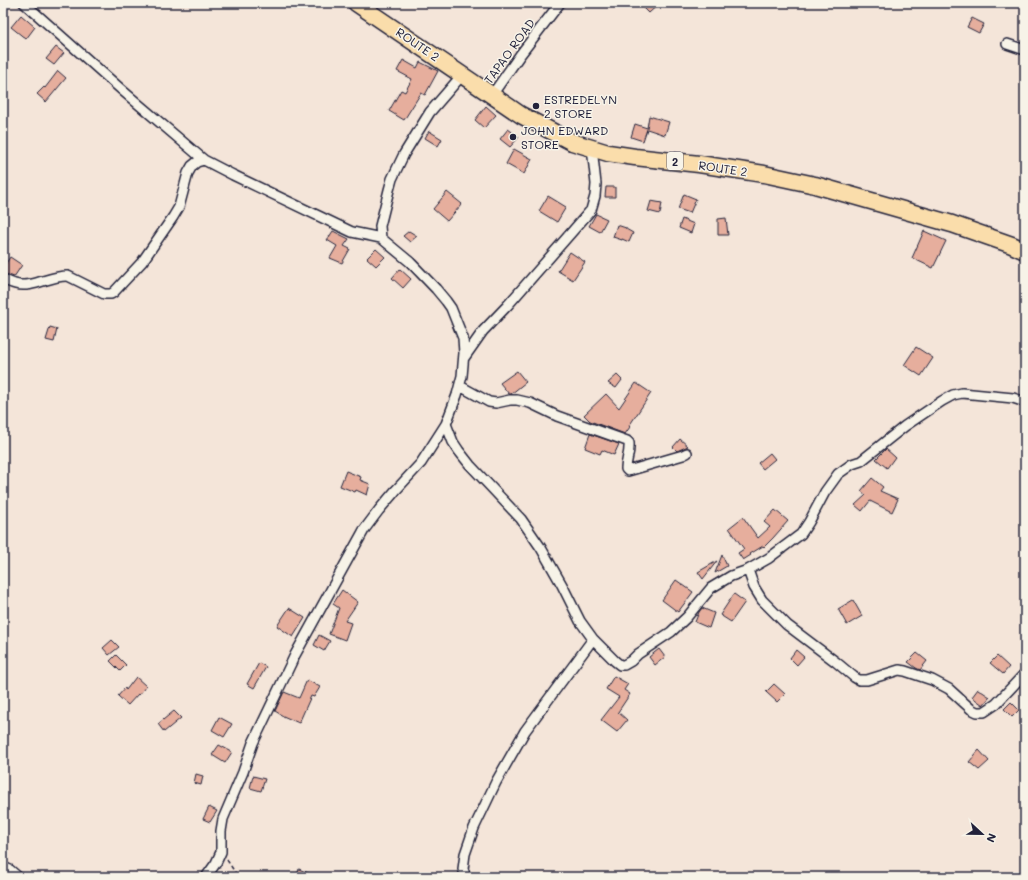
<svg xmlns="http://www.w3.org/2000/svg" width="1028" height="880" font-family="Mali,sans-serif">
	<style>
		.building { fill: #e6ae9d; stroke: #22223b }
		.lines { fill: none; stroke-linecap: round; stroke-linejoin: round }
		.lane-casing { stroke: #22223b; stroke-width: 8 }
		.street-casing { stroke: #22223b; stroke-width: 12 }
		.highway-casing { stroke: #22223b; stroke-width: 19 }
		.path { stroke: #22223b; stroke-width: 1.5; stroke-dasharray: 4 3; stroke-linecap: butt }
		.lane { stroke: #f7f3e8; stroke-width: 4.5 }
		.street { stroke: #f7f3e8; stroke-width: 9 }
		.highway { stroke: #faddab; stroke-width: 16 }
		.poi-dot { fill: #22223b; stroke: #f7f3e8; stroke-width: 1.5 }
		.labels { text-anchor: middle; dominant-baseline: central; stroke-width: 3; stroke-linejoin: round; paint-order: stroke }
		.shield { fill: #f7f3e8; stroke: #62616f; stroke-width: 1 }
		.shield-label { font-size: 11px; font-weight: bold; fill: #22223b }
		.street-label { font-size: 12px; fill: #22223b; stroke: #f7f3e8 }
		.poi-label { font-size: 12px; fill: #22223b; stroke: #f7f3e8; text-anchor: start }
	</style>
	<rect width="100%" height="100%" fill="#f4e5d9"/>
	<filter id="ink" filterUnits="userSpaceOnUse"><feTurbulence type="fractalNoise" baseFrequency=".025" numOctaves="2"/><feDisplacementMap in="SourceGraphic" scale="8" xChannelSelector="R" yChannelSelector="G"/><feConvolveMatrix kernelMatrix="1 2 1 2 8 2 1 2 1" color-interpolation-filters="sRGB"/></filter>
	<g filter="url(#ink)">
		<!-- building -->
		<path class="building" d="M 639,3 L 660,3 L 649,13 Z
			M 21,15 L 35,27 L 26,39 L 11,27 Z
			M 972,18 L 984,24 L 979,33 L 967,27 Z
			M 56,47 L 64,53 L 54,65 L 46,59 Z
			M 403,60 L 417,68 L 420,62 L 438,71 L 425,95 L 421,93 L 404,120 L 389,111 L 401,90 L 405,92 L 412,79 L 397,71 Z
			M 58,71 L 66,78 L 46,102 L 37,94 L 44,87 L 45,88 Z
			M 486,106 L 496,115 L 484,128 L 475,120 Z
			M 649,116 L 669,122 L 665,135 L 647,129 L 643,141 L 631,137 L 635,124 L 647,128 Z
			M 508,129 L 519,137 L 510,147 L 500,139 Z
			M 429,131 L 442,139 L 438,146 L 425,138 Z
			M 514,149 L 532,159 L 524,174 L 506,164 Z
			M 606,187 L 615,187 L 615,197 L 605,197 Z
			M 447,192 L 462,204 L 447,221 L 433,209 Z
			M 684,194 L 696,199 L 690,213 L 678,209 Z
			M 548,196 L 566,207 L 557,222 L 539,211 Z
			M 651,201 L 662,203 L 660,214 L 648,211 Z
			M 596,214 L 607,219 L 600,232 L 589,226 Z
			M 726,218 L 728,235 L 718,235 L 718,219 Z
			M 682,219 L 694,224 L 691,233 L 679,228 Z
			M 617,225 L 626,228 L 626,229 L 633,233 L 629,242 L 622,239 L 622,240 L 613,237 Z
			M 333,231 L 349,239 L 344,246 L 350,249 L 342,263 L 330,258 L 337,246 L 327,240 Z
			M 409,231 L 417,236 L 410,242 L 403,236 Z
			M 924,231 L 946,241 L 933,268 L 912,258 Z
			M 376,249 L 385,257 L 376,266 L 367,258 Z
			M 570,252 L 585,262 L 573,280 L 558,271 Z
			M 10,257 L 22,265 L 14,277 L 3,273 L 3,268 Z
			M 400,269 L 411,279 L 403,288 L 392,278 Z
			M 50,327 L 57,329 L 54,342 L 46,340 Z
			M 916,347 L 933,358 L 921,376 L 904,365 Z
			M 517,371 L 526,382 L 511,394 L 509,394 L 500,383 Z
			M 617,375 L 622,380 L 616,388 L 608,383 Z
			M 636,383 L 651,393 L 629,426 L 630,427 L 625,434 L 590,421 L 584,415 L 606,394 L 619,408 Z
			M 590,434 L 619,444 L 614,455 L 602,450 L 600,454 L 585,448 Z
			M 680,439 L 688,446 L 677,451 L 673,447 Z
			M 886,449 L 895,457 L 887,468 L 876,459 Z
			M 770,453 L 775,459 L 763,469 L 758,463 Z
			M 346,471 L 361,477 L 360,480 L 370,484 L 367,495 L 356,490 L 355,492 L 340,486 Z
			M 872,478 L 883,487 L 880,491 L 898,499 L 892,512 L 870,501 L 862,511 L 855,505 L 866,495 L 861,491 Z
			M 775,510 L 788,521 L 773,538 L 764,547 L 763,546 L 750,554 L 751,555 L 743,560 L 738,553 L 744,549 L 729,528 L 743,517 L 758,538 L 770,527 L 764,522 Z
			M 722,555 L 727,566 L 715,573 Z
			M 717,561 L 703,579 L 698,572 Z
			M 676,580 L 693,592 L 678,612 L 662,600 Z
			M 342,590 L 358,602 L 345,621 L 351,623 L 345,640 L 329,634 L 339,608 L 333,604 Z
			M 734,594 L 745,602 L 731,622 L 720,615 Z
			M 853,600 L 862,616 L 847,625 L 838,609 Z
			M 289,608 L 305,618 L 293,637 L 277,626 Z
			M 702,608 L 714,613 L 709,628 L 695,622 L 699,612 Z
			M 319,635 L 330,641 L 324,651 L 314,645 Z
			M 112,640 L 119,647 L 109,655 L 103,648 Z
			M 659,649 L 665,657 L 655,665 L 649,657 Z
			M 796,650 L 804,657 L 797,665 L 790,658 Z
			M 917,653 L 927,661 L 920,670 L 916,668 L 908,662 Z
			M 116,655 L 126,665 L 120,671 L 110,661 Z
			M 997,656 L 1009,667 L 1003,674 L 990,663 Z
			M 259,663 L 266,667 L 254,688 L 247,684 Z
			M 614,676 L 628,684 L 624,690 L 630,694 L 618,712 L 627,720 L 617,732 L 601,720 L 619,697 L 606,689 Z
			M 136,677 L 146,686 L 139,695 L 138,694 L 128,705 L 118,696 L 125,688 L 126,690 Z
			M 307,680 L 320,687 L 314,697 L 311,696 L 299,723 L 283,716 L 275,711 L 284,692 L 299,698 Z
			M 774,684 L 785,694 L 777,702 L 766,692 Z
			M 978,689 L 990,697 L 983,705 L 972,697 Z
			M 1011,702 L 1019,710 L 1012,717 L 1004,709 Z
			M 174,711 L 181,718 L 164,732 L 158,724 Z
			M 219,717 L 232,724 L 224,737 L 212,730 Z
			M 219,745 L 232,752 L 225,763 L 212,755 Z
			M 979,750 L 989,761 L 979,770 L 969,762 Z
			M 196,774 L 203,776 L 201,785 L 194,783 Z
			M 253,776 L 265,779 L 261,791 L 250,788 Z
			M 209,807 L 217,811 L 210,822 L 203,819 Z
			M 299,869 L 317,877 L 296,877 Z"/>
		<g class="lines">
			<!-- lane casing -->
			<g class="lane-casing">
				<path id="lane" d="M 549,3 L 555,8"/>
			</g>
			<!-- street casing -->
			<g class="street-casing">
				<path id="street" d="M 24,3 L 123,91 L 204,160 L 233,175 L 352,232 L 381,238
					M 1007,44 L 1025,50
					M 492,95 L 520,55 L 560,3
					M 3,279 C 7,281 11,283 15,284 C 33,289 50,275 68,276 L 104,294 L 111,294 L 114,292 L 142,262 L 173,217 L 179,207 L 188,173 L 192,166 L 197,162 L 204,160
					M 464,358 L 483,331 L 507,306 L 591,210 L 595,196 L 596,184 L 592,148
					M 460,386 L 489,402 L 496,403 L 510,400 L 517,400 L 530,403 L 557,416 L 627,441 L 629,443 C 630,454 626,459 626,469 L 628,471 L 683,455 L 687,453
					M 446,424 L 453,442 L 459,451 L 470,465 L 521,519 L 541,548 L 562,585 L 580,621 L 593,639 L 615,661 L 620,665 L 624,665 L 631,661 L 638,654 L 671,632 L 687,617 L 711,588 L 731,576 L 748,570 L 769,558 L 801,534 L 809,522 L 825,492 L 838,474 L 852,464 L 861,461 L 905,426 L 942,401 L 953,395 L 962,393 L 1013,398 L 1025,402
					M 748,570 L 754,587 L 762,600 L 787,625 L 836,662 L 854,677 L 859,680 L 867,680 L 899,670 L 905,671 L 932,680 L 949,689 L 971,709 L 977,712 L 984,712 L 996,704 L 1025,673
					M 3,867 L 10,870 L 18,877
					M 206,877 L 216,863 L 221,852 L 221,831 L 223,819 L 243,772 L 253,743 L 295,655 L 364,530 L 379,510 L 396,490 L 421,463 L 446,424 L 457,395 L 462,376 L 464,353 L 463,338 L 451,308 L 446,301 L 436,289 L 410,262 L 381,238 L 380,226 L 389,190 L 392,179 L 404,154 L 430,112 L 463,74
					M 466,877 L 463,869 L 465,854 L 474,828 L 496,782 L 525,731 L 593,639"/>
			</g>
			<!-- highway casing -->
			<g class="highway-casing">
				<path id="highway" d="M 356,3 L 521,115 L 572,142 L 608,153 L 635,157 L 699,164 L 764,174 L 815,185 L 952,224 L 1012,245 L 1025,251"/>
			</g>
			<!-- path -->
			<path class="path" d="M 227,860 L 238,877"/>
			<!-- lane -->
			<use href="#lane" class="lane"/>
			<!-- street -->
			<use href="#street" class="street"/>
			<!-- highway -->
			<use href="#highway" class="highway"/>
		</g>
	</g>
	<!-- markers -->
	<g class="poi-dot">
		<circle cx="536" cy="106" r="4"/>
		<circle cx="513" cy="137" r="4"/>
	</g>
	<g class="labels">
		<!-- shield labels -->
		<rect class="shield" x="667" y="152" width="16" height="18" rx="3"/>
		<g class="shield-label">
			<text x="675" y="161">2</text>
		</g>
		<!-- street labels -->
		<g class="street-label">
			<text transform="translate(418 44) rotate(34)">ROUTE 2</text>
			<text transform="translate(509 51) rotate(-54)">TAPAO ROAD</text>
			<text transform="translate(723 168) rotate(8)">ROUTE 2</text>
		</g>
		<!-- poi labels -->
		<g class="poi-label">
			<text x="544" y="99">ESTREDELYN<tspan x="544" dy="14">2 STORE</tspan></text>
			<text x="521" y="130">JOHN EDWARD<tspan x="521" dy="14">STORE</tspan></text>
		</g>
	</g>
	<!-- margin -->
	<rect width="1028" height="880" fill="none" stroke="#f7f3e8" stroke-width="16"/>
	<rect x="8" y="8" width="1012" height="864" fill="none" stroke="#22223b" stroke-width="1.5" filter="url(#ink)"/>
	<!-- north arrow -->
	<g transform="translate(982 834) rotate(112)" stroke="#f7f3e8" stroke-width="3" paint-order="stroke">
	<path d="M0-3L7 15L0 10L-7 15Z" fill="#22223b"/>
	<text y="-6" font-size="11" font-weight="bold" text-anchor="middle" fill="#22223b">N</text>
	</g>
</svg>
